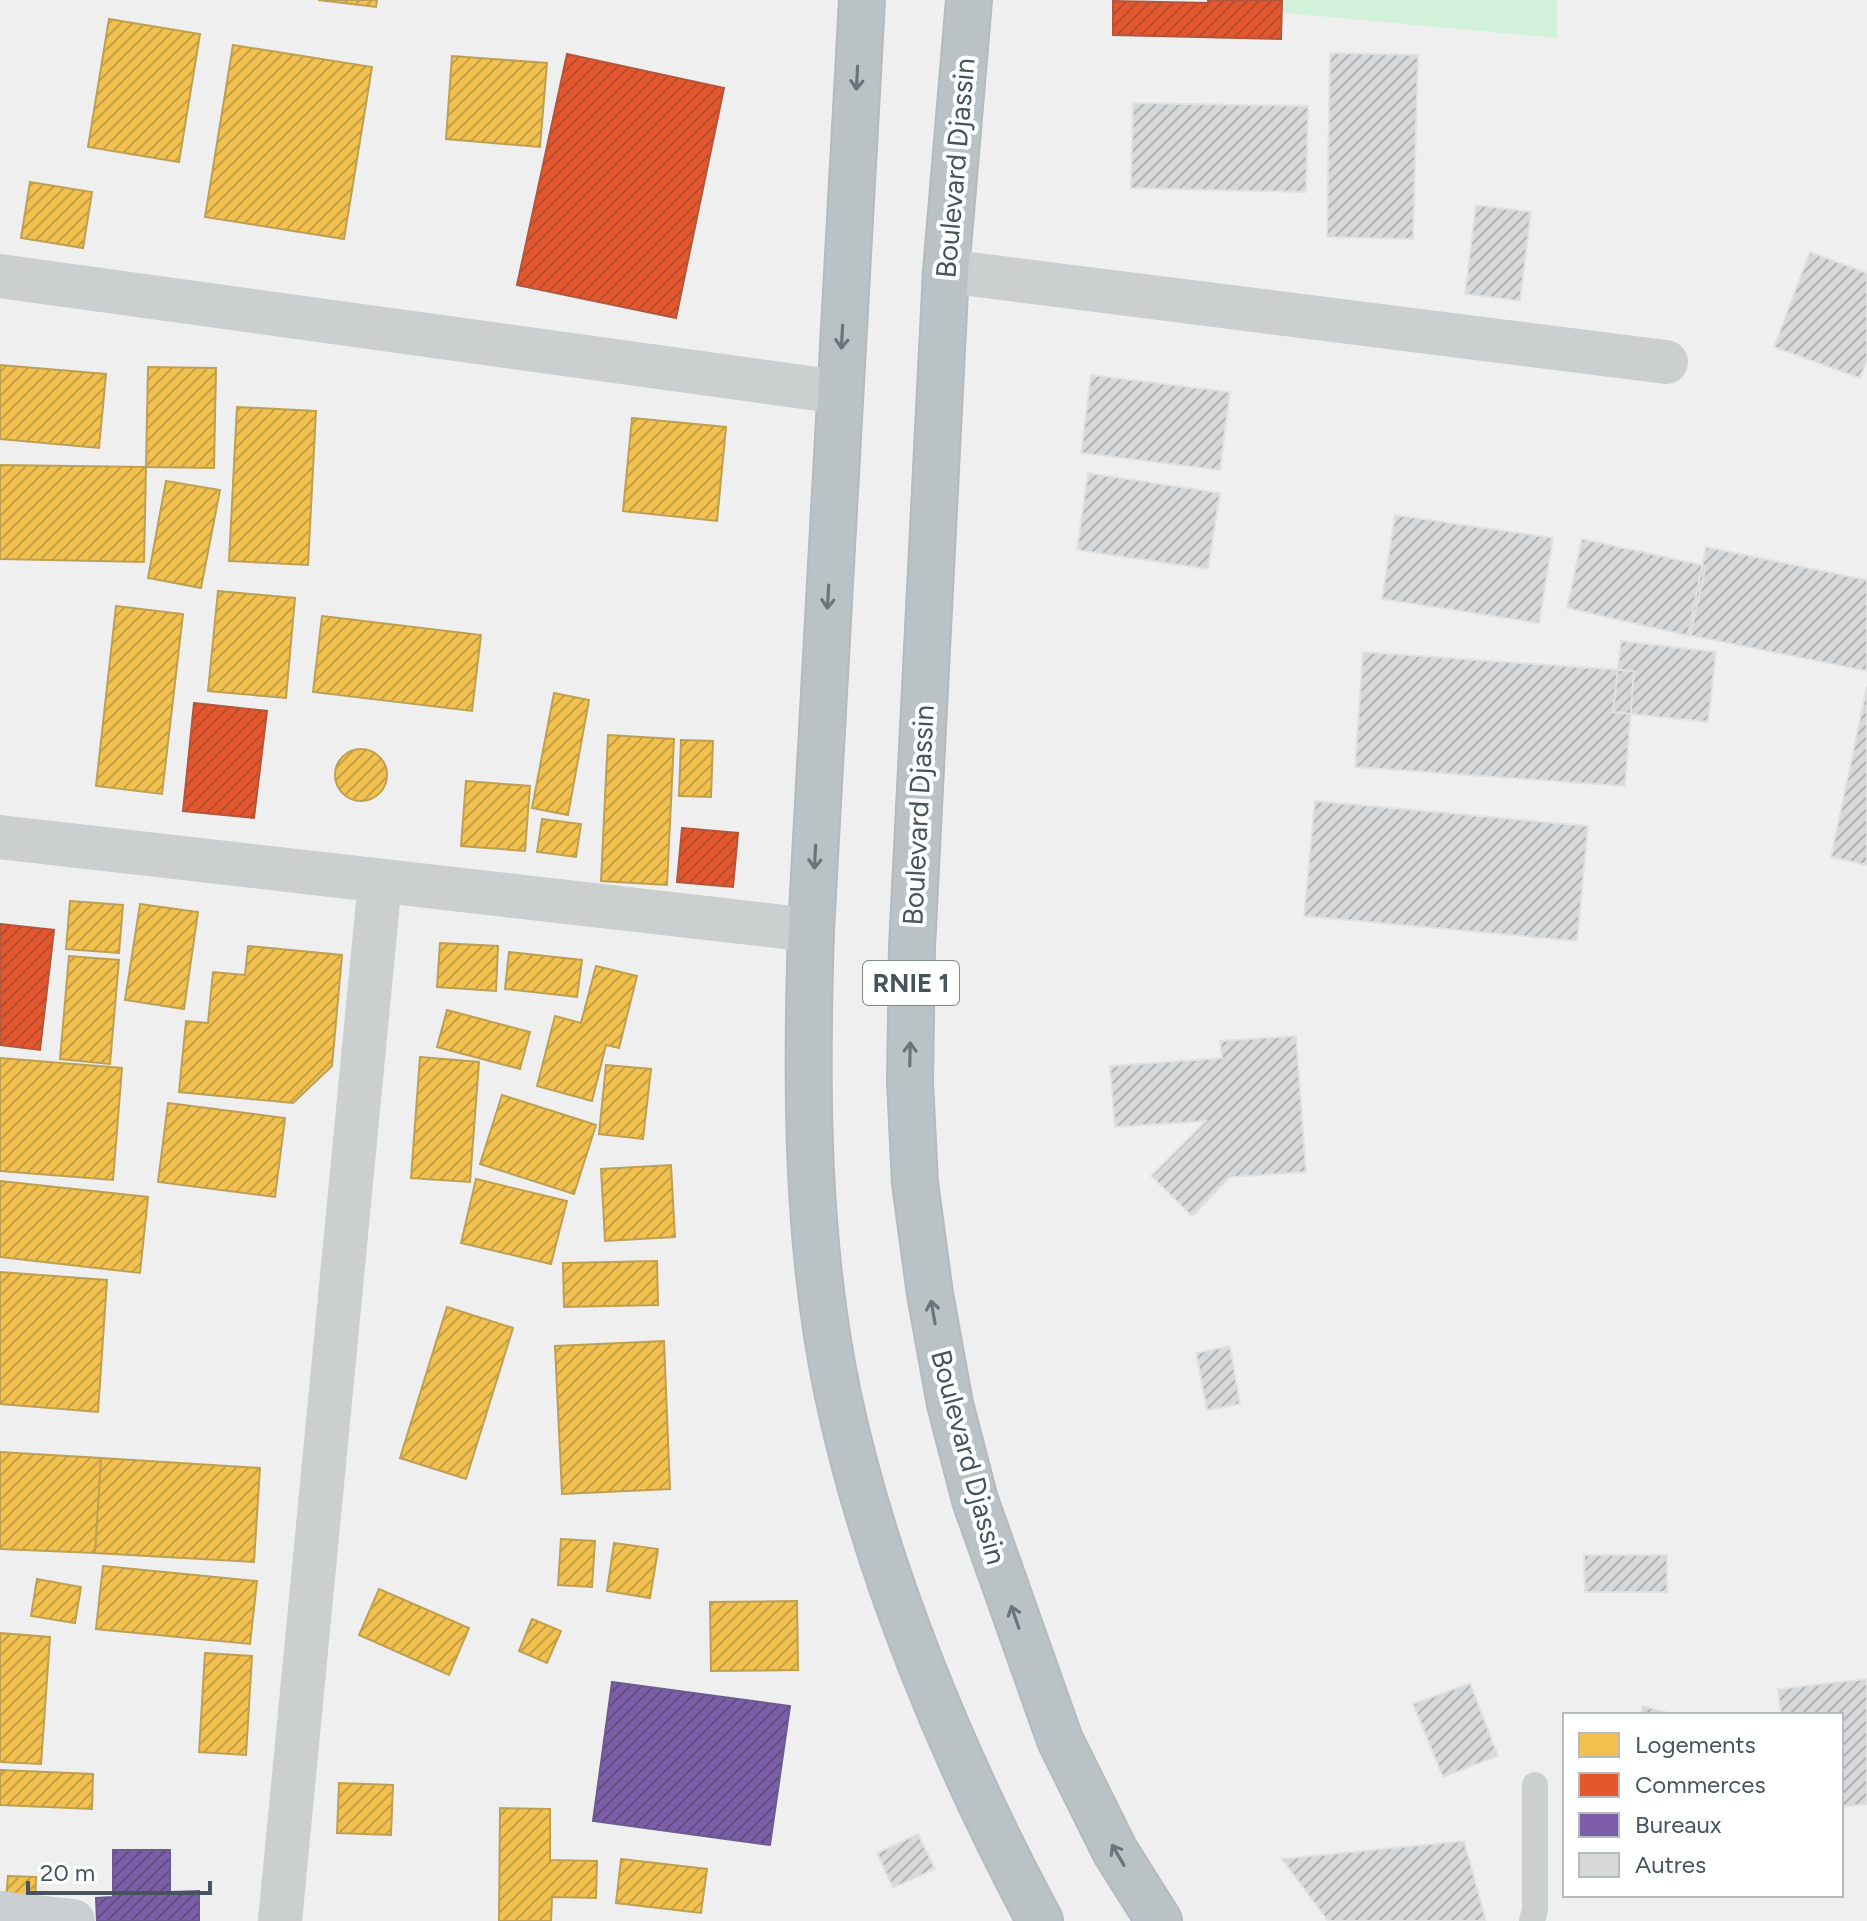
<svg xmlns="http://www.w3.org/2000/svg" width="1867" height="1921" font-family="Figtree,sans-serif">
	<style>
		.green { fill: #d1f1da }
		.homes { fill: url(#homes-hatch); stroke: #bea052; stroke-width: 2 }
		.shops { fill: url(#shops-hatch); stroke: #b4563c; stroke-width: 2 }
		.offices { fill: url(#offices-hatch); stroke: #6b5b91; stroke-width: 2 }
		.building { fill: url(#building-hatch); stroke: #e1e1e2; stroke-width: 2 }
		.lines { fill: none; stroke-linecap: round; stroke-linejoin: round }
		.highway-casing { stroke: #b3bac0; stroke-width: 48 }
		.lane { stroke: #cbcfd0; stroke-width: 26 }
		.street { stroke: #cbcfd0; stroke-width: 44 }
		.secondary { stroke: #cbcfd2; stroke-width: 44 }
		.highway { stroke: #bbc2c6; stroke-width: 44 }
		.oneway { stroke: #68757c }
		.labels { text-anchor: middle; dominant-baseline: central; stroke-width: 8; stroke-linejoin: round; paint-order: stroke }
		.shield { fill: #fff; stroke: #7d878e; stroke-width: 2 }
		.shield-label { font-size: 26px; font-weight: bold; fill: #45545d }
		.street-label { font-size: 28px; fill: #45545d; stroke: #fff }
	</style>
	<defs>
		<pattern id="homes-hatch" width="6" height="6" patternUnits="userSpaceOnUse" patternTransform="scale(2)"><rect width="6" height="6" fill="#f2c14e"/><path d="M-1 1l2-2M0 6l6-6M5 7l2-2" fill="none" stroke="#c69f44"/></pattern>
		<pattern id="shops-hatch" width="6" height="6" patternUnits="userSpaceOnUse" patternTransform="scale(2)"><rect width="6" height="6" fill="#e4572e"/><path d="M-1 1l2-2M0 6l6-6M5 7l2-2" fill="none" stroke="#bb4b2a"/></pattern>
		<pattern id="offices-hatch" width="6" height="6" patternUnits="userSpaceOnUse" patternTransform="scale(2)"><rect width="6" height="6" fill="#7b5ea7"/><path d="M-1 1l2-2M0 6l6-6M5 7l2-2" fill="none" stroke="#624d84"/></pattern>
		<pattern id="building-hatch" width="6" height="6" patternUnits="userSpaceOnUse" patternTransform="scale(2)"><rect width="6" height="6" fill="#d7d8d9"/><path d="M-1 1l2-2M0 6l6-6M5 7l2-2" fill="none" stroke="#b0b2b3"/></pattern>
	</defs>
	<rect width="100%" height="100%" fill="#f0efef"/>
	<!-- green -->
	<path class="green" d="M 1277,0 L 1557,0 L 1557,38 L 1275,12 Z"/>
	<!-- homes -->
	<path class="homes" d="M 318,0 L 377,0 L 376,7 Z
		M 109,19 L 200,34 L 179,162 L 88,147 Z
		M 233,45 L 372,67 L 344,239 L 205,217 Z
		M 452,56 L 547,63 L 540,147 L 446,139 Z
		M 30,182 L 92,192 L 83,248 L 21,238 Z
		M 0,365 L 106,374 L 99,448 L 0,439 Z
		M 148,367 L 216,368 L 214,468 L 146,467 Z
		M 237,407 L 316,411 L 308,565 L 229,561 Z
		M 632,418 L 726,427 L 717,521 L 623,511 Z
		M 0,465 L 146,467 L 144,562 L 0,559 Z
		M 166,481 L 220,490 L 201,588 L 148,578 Z
		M 218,591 L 295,598 L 286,698 L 208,691 Z
		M 116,606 L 183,614 L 162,794 L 96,786 Z
		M 322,616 L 481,635 L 472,711 L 313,692 Z
		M 554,693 L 589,700 L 568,815 L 532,808 Z
		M 608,735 L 674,739 L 667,885 L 601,881 Z
		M 681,740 L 713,741 L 711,797 L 679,796 Z
		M335 775a26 26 0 1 1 52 0a26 26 0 1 1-52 0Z
		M 466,781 L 530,786 L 525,851 L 461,846 Z
		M 542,819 L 581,824 L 576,857 L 537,852 Z
		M 70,901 L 123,905 L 119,953 L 66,949 Z
		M 140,904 L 198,912 L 184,1009 L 125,1000 Z
		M 440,943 L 498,946 L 496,991 L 437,987 Z
		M 248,946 L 342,955 L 332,1066 L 293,1103 L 179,1092 L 186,1021 L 208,1023 L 213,972 L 245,975 Z
		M 509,952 L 582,960 L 577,997 L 505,989 Z
		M 69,956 L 119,960 L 110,1064 L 60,1059 Z
		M 596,966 L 637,976 L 619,1048 L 606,1045 L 592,1101 L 537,1086 L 555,1016 L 581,1023 Z
		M 447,1010 L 530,1032 L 520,1069 L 437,1047 Z
		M 420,1057 L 479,1062 L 470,1182 L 411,1178 Z
		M 0,1058 L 122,1068 L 113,1180 L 0,1171 Z
		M 606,1065 L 651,1069 L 643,1139 L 599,1134 Z
		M 502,1095 L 596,1125 L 574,1194 L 480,1164 Z
		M 168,1103 L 285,1118 L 275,1197 L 158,1182 Z
		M 671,1165 L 675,1237 L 605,1241 L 601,1169 Z
		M 476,1179 L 567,1201 L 551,1264 L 461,1243 Z
		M 0,1181 L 148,1197 L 140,1273 L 0,1257 Z
		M 657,1261 L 658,1305 L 564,1307 L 563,1263 Z
		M 0,1272 L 107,1280 L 98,1412 L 0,1404 Z
		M 447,1307 L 513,1328 L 466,1479 L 400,1458 Z
		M 664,1341 L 670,1489 L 562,1494 L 555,1346 Z
		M 0,1452 L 101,1458 L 95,1553 L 0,1549 Z
		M 101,1458 L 260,1468 L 254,1562 L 95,1553 Z
		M 561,1539 L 595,1541 L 592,1587 L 558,1585 Z
		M 614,1543 L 658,1549 L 650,1598 L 607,1591 Z
		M 103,1566 L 257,1581 L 250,1644 L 96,1629 Z
		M 37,1579 L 81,1587 L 75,1623 L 31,1616 Z
		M 379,1589 L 469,1628 L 449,1675 L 359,1635 Z
		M 797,1601 L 798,1670 L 711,1671 L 710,1602 Z
		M 532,1619 L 561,1631 L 547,1663 L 519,1651 Z
		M 0,1633 L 50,1637 L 41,1764 L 0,1762 Z
		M 205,1653 L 252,1656 L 246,1755 L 199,1752 Z
		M 0,1770 L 93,1774 L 92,1809 L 0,1805 Z
		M 339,1783 L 393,1785 L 391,1835 L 337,1833 Z
		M 500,1808 L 550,1809 L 550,1860 L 597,1861 L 596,1898 L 552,1897 L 551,1921 L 499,1921 Z
		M 621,1859 L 707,1869 L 701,1913 L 616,1903 Z
		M 8,1876 L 36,1877 L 35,1910 L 5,1908 Z"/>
	<!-- shops -->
	<path class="shops" d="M 1208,0 L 1282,0 L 1281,39 L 1113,35 L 1113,1 L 1208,3 Z
		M 567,54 L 724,88 L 676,318 L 517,285 Z
		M 194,703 L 267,711 L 254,818 L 183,811 Z
		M 682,828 L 738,833 L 733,887 L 677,882 Z
		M 0,924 L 54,930 L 40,1050 L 0,1045 Z"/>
	<!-- offices -->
	<path class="offices" d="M 612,1682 L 790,1706 L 770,1845 L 593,1821 Z
		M 113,1850 L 170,1850 L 170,1892 L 199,1891 L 199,1921 L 97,1921 L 96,1898 L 113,1897 Z"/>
	<!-- building -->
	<path class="building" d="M 1330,53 L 1418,55 L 1413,239 L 1327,237 Z
		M 1133,103 L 1308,106 L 1306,192 L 1131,188 Z
		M 1476,205 L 1531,212 L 1520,301 L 1465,294 Z
		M 1810,252 L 1867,273 L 1867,359 L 1860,378 L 1774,347 Z
		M 1091,375 L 1230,392 L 1220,470 L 1081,453 Z
		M 1088,473 L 1220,493 L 1208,569 L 1077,550 Z
		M 1395,515 L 1553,538 L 1539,623 L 1382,599 Z
		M 1582,539 L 1706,566 L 1690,636 L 1567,608 Z
		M 1706,547 L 1867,580 L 1867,671 L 1688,635 Z
		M 1621,641 L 1716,652 L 1708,722 L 1613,712 Z
		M 1363,652 L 1634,671 L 1625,786 L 1355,767 Z
		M 1867,686 L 1867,865 L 1831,857 Z
		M 1315,801 L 1588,826 L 1577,941 L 1304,916 Z
		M 1296,1036 L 1306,1172 L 1230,1177 L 1192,1216 L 1151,1176 L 1206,1121 L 1115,1127 L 1110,1066 L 1222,1058 L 1220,1041 Z
		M 1230,1346 L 1240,1404 L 1207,1410 L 1196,1353 Z
		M 1584,1555 L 1667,1555 L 1667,1592 L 1585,1592 Z
		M 1867,1679 L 1867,1804 L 1841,1807 L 1841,1715 L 1781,1715 L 1778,1689 Z
		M 1470,1683 L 1498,1756 L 1443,1777 L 1413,1704 Z
		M 1643,1706 L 1676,1715 L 1641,1715 Z
		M 918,1834 L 935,1869 L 893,1888 L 877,1853 Z
		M 1464,1841 L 1486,1921 L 1328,1921 L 1282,1859 Z"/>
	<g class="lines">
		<!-- highway casing -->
		<g class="highway-casing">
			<path id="highway" d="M 862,0 L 811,930 C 806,1085 806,1243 838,1395 C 876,1574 954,1760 1040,1921
				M 969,0 L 946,271 L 912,947 L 910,1082 L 915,1183 L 930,1294 L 950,1404 L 975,1500 L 1060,1740 L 1115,1851 L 1159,1921"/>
		</g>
		<!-- lane -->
		<path class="lane" d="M 1532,1921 L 1535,1909 L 1535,1785"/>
		<!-- street -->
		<path class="street" d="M 946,271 L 1666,362
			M 0,276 L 839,392
			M 0,837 L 811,930
			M 280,1921 L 380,881"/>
		<!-- secondary -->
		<path class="secondary" d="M 0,1913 L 73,1921"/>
		<!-- highway -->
		<use href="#highway" class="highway"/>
	</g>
	<!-- one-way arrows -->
	<defs><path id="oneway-shaft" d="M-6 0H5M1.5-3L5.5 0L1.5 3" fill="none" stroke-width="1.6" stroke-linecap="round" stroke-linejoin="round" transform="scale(2)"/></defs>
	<g class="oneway">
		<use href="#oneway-shaft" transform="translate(857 78) rotate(93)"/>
		<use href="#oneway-shaft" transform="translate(842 337) rotate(93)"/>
		<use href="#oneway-shaft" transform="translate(828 597) rotate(93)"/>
		<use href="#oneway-shaft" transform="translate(815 857) rotate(93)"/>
		<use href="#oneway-shaft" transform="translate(910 1054) rotate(-89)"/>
		<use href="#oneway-shaft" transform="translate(933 1312) rotate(-100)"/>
		<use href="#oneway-shaft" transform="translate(1015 1617) rotate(-109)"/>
		<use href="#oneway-shaft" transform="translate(1118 1855) rotate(-120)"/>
	</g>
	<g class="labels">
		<!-- shield labels -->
		<rect class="shield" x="863" y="961" width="96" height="44" rx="6"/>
		<g class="shield-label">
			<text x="911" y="983">RNIE 1</text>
		</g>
		<!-- street labels -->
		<g class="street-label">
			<text transform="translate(955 168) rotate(-85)">Boulevard Djassin</text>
			<text transform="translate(918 815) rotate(-87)">Boulevard Djassin</text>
			<text transform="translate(969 1457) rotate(75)">Boulevard Djassin</text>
		</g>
	</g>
	<!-- legend -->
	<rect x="1563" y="1713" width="280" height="184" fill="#ffffff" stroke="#b5bbbe" stroke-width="2"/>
	<rect x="1579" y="1733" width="40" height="24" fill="#f2c14e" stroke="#b5bbbe" stroke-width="2"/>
	<text x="1635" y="1753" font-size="24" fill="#45545d">Logements</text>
	<rect x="1579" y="1773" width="40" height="24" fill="#e4572e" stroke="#b5bbbe" stroke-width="2"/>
	<text x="1635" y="1793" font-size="24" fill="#45545d">Commerces</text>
	<rect x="1579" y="1813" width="40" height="24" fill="#7b5ea7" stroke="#b5bbbe" stroke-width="2"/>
	<text x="1635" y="1833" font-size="24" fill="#45545d">Bureaux</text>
	<rect x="1579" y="1853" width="40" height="24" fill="#d7d8d9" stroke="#b5bbbe" stroke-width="2"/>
	<text x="1635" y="1873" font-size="24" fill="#45545d">Autres</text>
	<!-- scale -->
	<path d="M28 1881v12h182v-12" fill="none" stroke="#45545d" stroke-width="4"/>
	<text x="40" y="1881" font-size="24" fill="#45545d" stroke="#ffffff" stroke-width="6" paint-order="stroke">20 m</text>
</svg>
